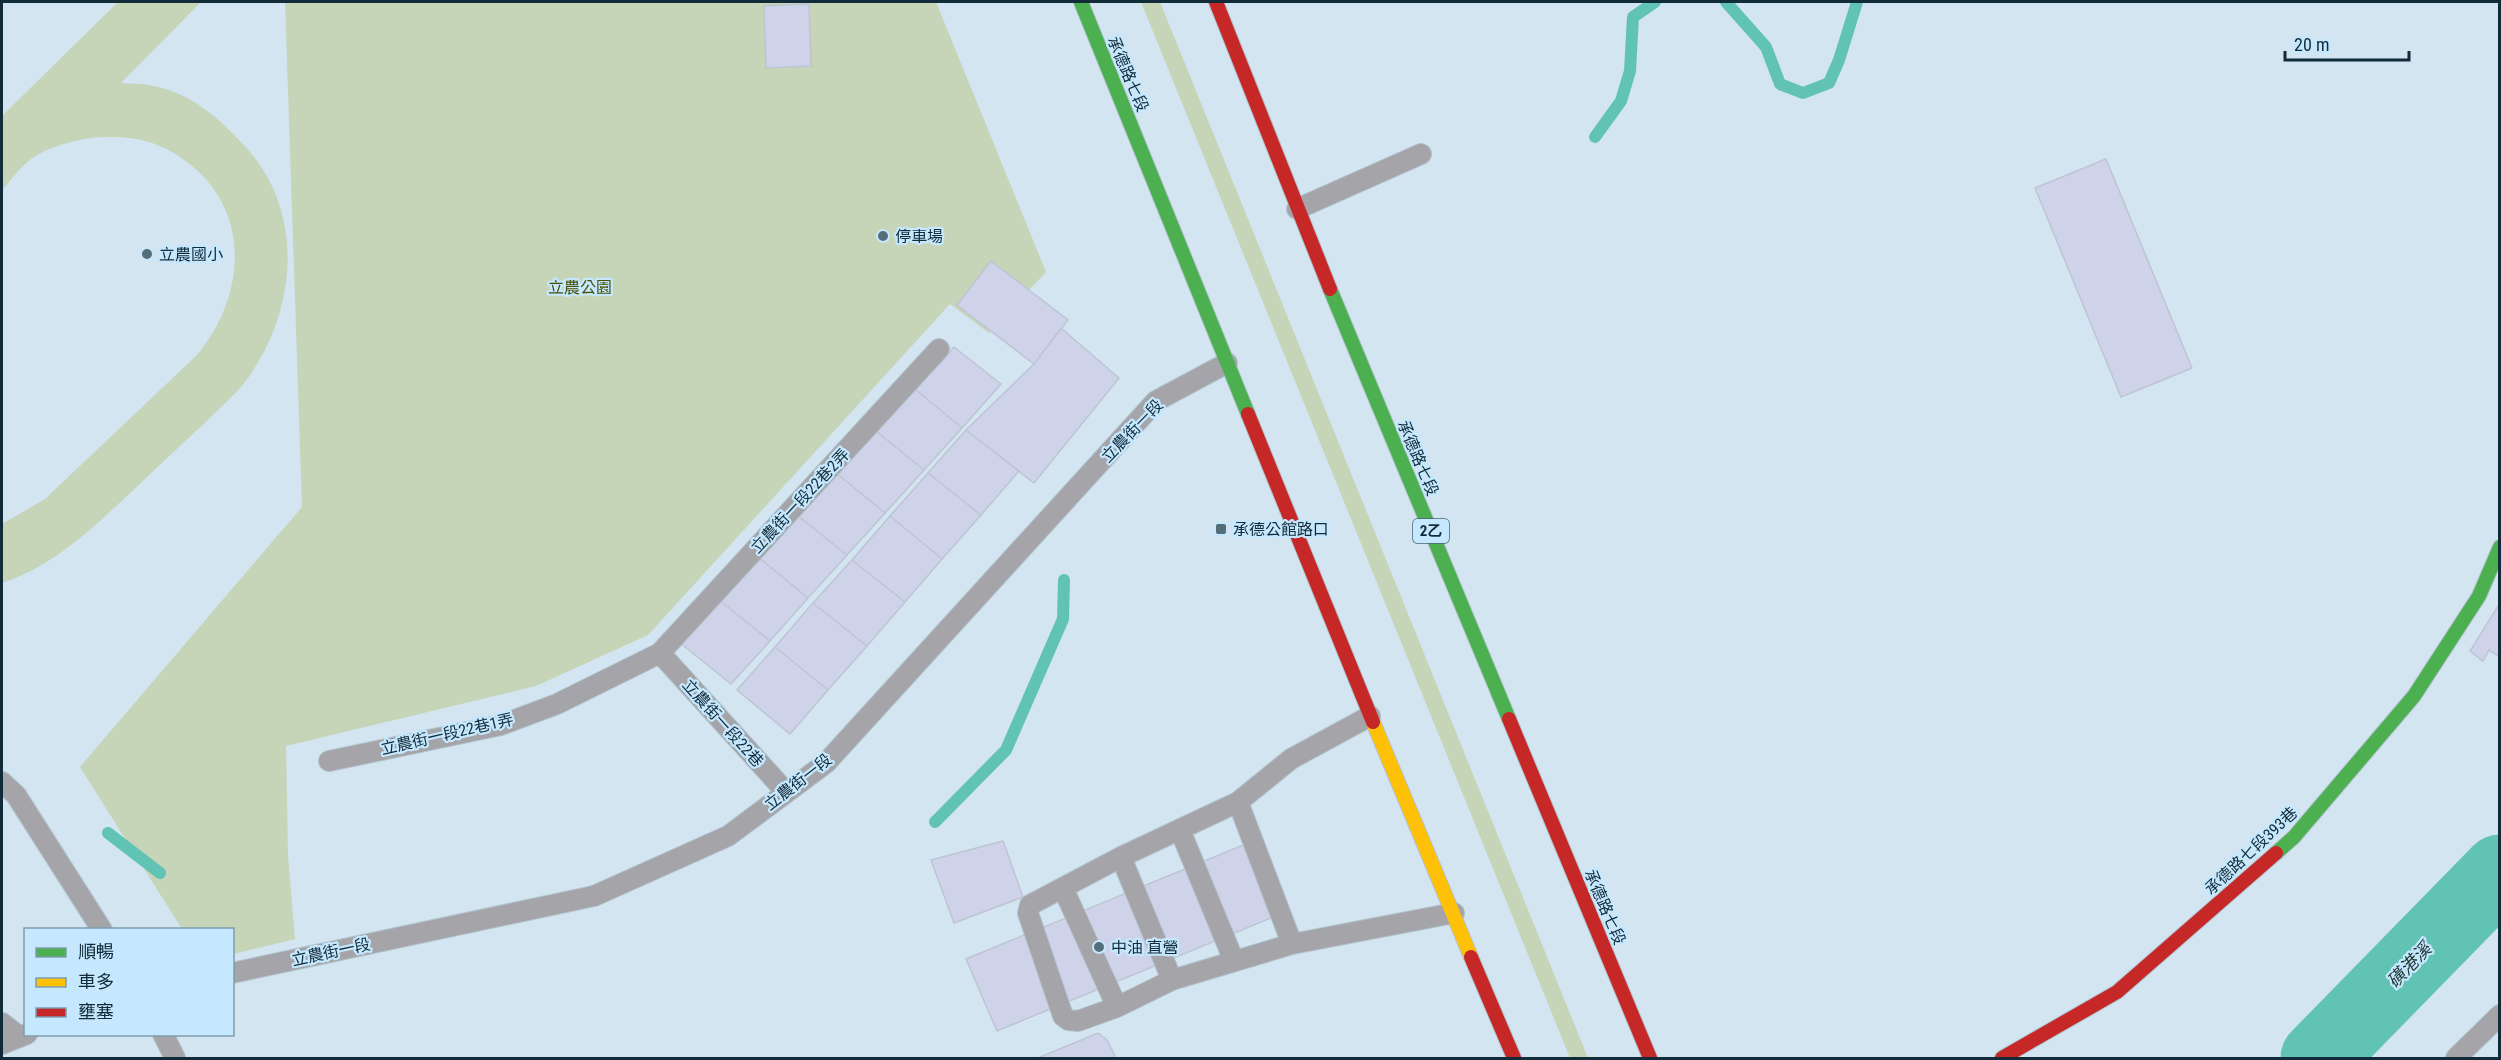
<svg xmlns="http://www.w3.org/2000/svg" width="2501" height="1060" font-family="'Roboto Condensed','Noto Sans TC',sans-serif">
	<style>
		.green { fill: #c6d4b8 }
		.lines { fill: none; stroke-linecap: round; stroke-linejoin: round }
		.stream { stroke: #61c3b3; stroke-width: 12 }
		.river { stroke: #61c3b3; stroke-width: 75 }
		.building { fill: #cfd3e9; stroke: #bec4d3; stroke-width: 1.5 }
		.lane-casing { stroke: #b2c3cd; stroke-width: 22 }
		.fast-casing { stroke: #b2c3cd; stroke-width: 16 }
		.slow-casing { stroke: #b2c3cd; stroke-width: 16 }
		.jam-casing { stroke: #b2c3cd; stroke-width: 16 }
		.lane { stroke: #a4a4a9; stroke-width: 20 }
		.fast { stroke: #4caf50; stroke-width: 14 }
		.slow { stroke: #ffc107; stroke-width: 14 }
		.jam { stroke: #c62828; stroke-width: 14 }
		.poi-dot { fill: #556c79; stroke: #c5e8fe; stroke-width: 2 }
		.labels { text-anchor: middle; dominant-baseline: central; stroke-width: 4.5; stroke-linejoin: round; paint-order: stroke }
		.shield { fill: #c5e8fe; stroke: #486474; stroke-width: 1.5 }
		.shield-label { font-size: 15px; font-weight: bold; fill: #122b39 }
		.street-label { font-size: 16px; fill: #122b39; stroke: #c5e8fe }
		.poi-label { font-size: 16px; fill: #122b39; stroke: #c5e8fe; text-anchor: start }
		.park-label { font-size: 16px; fill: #494f05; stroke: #c5e8fe }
		.water-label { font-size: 18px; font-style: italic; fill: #1e342e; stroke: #c5e8fe }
	</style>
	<rect width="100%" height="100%" fill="#d2e5f1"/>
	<!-- green -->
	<path class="green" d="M 118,2 L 201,2 L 121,83 C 130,84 139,83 148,85 C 190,91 222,120 249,151 C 305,216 296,310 248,378 C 237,394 220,407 207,421 C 187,439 167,458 147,477 C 103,518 60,564 2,583 L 2,524 L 45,499 L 197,355 C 245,297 252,215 191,165 C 165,144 140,136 107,137 C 84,137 57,144 37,155 C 24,162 12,179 2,190 L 2,116 Z
		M 285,2 L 936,2 L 1046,272 L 989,333 L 950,304 L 648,635 L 536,686 L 286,746 L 288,855 L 295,939 L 233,954 L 232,930 L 182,929 L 80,767 L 302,507 Z
		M 1141,2 L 1160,2 L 1588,1058 L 1570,1058 Z"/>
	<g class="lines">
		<!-- stream -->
		<path class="stream" d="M 1726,2 L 1766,47 L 1780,84 L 1803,93 L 1829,83 L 1839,60 L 1857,2
			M 1595,137 L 1621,101 L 1630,71 L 1633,17 L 1655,2
			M 935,822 L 1006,750 L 1063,619 L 1064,580
			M 108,833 L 160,873"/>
		<!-- river -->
		<path class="river" d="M 2318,1058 L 2500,872"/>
	</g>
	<!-- building -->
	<path class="building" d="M 809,4 L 811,66 L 766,68 L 764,6 Z
		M 2106,159 L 2192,368 L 2121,397 L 2035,188 Z
		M 991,261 L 1068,320 L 1034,364 L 957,305 Z
		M 1061,328 L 1119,378 L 1034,483 L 966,430 L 1034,364 Z
		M 954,347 L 1001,384 L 962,428 L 915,389 Z
		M 915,389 L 962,428 L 924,470 L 876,431 Z
		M 966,430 L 1019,471 L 981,515 L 928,473 Z
		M 876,431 L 924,470 L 885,513 L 836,473 Z
		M 836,473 L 885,513 L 847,555 L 797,515 Z
		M 928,473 L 981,515 L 942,559 L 890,516 Z
		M 797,515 L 847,555 L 808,598 L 758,557 Z
		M 890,516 L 942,559 L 905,602 L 852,560 Z
		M 758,557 L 808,598 L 770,641 L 718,599 Z
		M 852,560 L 905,602 L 867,646 L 813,603 Z
		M 718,599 L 770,641 L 731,684 L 679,642 Z
		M 813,603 L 867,646 L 828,690 L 775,647 Z
		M 2500,603 L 2500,657 L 2489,650 L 2483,661 L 2470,651 Z
		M 775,647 L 828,690 L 790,734 L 737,690 Z
		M 1003,841 L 1023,897 L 954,923 L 931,860 Z
		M 1253,841 L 1283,913 L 997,1031 L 966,959 Z
		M 1098,1033 L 1107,1040 L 1116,1058 L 1038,1058 Z"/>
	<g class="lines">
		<!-- lane casing -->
		<g class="lane-casing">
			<path id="lane" d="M 1297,209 L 1421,154
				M 660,653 L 786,792
				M 1370,716 L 1291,759 L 1238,802 L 1292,944 L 1454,913
				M 329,761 L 501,725 L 557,704 L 660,653 L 939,349
				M 2,782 L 16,795 L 102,930
				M 1238,802 L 1121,857 L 1030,905 L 1028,913 L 1063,1016 L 1068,1020 L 1078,1021 L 1117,1007 L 1172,980 L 1292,944
				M 1180,830 L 1234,961
				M 1121,857 L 1172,980
				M 1063,888 L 1117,1007
				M 232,973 L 594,896 L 728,836 L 826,763 L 1156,401 L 1227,363
				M 2,1023 L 20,1037
				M 163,1034 L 175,1058
				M 2,1044 L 27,1034
				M 2456,1058 L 2500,1015"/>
		</g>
		<!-- fast casing -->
		<g class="fast-casing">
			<path id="fast" d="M 1081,2 L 1248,414
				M 1330,289 L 1509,719
				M 2276,853 L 2294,837 L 2414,696 L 2479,596 L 2500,547"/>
		</g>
		<!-- slow casing -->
		<g class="slow-casing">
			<path id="slow" d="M 1373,722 L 1471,957"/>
		</g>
		<!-- jam casing -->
		<g class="jam-casing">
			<path id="jam" d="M 1216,2 L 1330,289
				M 1248,414 L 1373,722
				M 1509,719 L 1650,1058
				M 1471,957 L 1514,1058
				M 2002,1058 L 2117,992 L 2276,853"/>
		</g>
		<!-- lane -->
		<use href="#lane" class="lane"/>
		<!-- fast -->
		<use href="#fast" class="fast"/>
		<!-- slow -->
		<use href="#slow" class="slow"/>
		<!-- jam -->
		<use href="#jam" class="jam"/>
	</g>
	<!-- markers -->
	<g class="poi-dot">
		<circle cx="883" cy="236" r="6"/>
		<circle cx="147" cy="254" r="6"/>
		<rect x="1215" y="523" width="12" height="12" rx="3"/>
		<circle cx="1099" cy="947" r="6"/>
	</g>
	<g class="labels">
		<!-- shield labels -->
		<rect class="shield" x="1413" y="519" width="36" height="24" rx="4.5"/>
		<g class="shield-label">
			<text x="1431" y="531">2乙</text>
		</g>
		<!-- street labels -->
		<g class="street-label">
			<text transform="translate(1128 74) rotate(67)">承德路七段</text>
			<text transform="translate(1132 431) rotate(-46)">立農街一段</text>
			<text transform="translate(1418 458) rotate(67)">承德路七段</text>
			<text transform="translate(800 501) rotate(-47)">立農街一段22巷2弄</text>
			<text transform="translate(723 723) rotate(48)">立農街一段22巷</text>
			<text transform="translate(447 734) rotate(-13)">立農街一段22巷1弄</text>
			<text transform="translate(798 782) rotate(-38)">立農街一段</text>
			<text transform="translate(2251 851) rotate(-43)">承德路七段393巷</text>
			<text transform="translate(1605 907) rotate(67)">承德路七段</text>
			<text transform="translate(331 952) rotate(-12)">立農街一段</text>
		</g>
		<!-- poi labels -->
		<g class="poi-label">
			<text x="895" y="236">停車場</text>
			<text x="159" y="254">立農國小</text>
			<text x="1233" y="529">承德公館路口</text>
			<text x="1111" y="947">中油 直營</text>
		</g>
		<!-- park labels -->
		<g class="park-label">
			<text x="580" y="287">立農公園</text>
		</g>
		<!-- water labels -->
		<g class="water-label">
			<text transform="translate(2409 965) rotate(-46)">磺港溪</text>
		</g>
	</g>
	<!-- border -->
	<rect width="2501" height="1060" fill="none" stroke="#122b39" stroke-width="6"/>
	<!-- legend -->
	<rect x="24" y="928" width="210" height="108" fill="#c5e8fe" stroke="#7d9caf" stroke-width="1.5"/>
	<rect x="36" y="948" width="30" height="9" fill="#4caf50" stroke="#7d9caf" stroke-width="1.5"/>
	<text x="78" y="958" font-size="18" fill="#122b39">順暢</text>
	<rect x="36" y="978" width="30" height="9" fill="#ffc107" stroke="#7d9caf" stroke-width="1.5"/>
	<text x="78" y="988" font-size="18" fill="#122b39">車多</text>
	<rect x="36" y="1008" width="30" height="9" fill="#c62828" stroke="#7d9caf" stroke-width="1.5"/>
	<text x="78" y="1018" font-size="18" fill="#122b39">壅塞</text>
	<!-- scale -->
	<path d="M2285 51v9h124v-9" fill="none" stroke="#122b39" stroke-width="3"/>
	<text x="2294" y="51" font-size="18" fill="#122b39" stroke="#c5e8fe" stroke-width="4.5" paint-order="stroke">20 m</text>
</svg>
